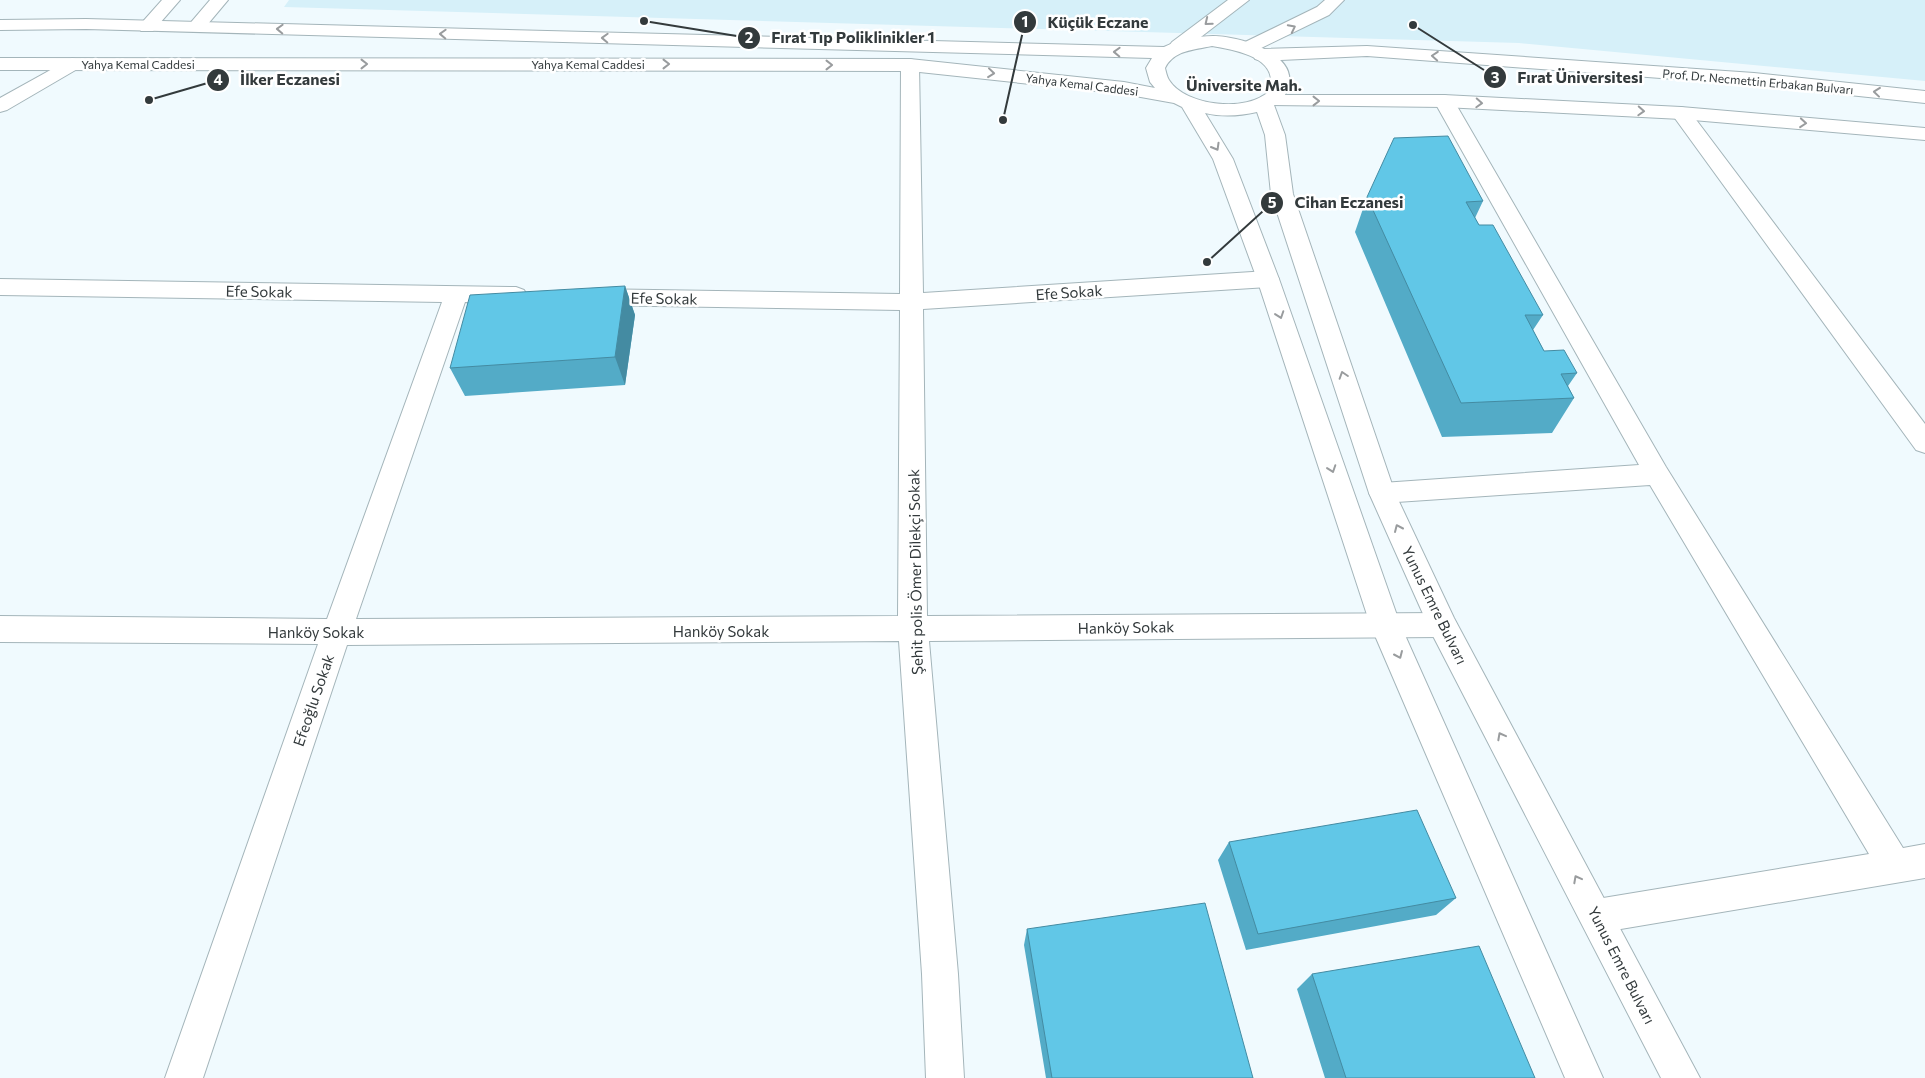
<svg xmlns="http://www.w3.org/2000/svg" width="1925" height="1078" font-family="Commissioner,sans-serif">
	<style>
		.built { fill: #d6f0f9 }
		.lines { fill: none; stroke-linecap: round; stroke-linejoin: round }
		.street-casing { stroke: #a4b5ba; stroke-width: 2 }
		.secondary-casing { stroke: #a4b5ba; stroke-width: 2 }
		.primary-casing { stroke: #a4b5ba; stroke-width: 2 }
		.street { fill: #fff; fill-rule: evenodd }
		.secondary { fill: #fff; fill-rule: evenodd }
		.primary { fill: #fff; fill-rule: evenodd }
		.wall { fill: #53abc7 }
		.shaded-wall { fill: #448ba2 }
		.building { fill: #61c7e7; stroke: #448ba2 }
		.oneway { stroke: #999c9e }
		.labels { text-anchor: middle; dominant-baseline: central; stroke-width: 5; stroke-linejoin: round; paint-order: stroke }
		.far-street-label { font-size: 12px; fill: #333a3c; stroke: #fff }
		.street-label { font-size: 15px; fill: #333a3c; stroke: #fff }
		.far-district-label { font-size: 16px; font-weight: bold; fill: #333a3c; stroke: #fff }
		.leader { fill: none; stroke: #333a3c; stroke-width: 2 }
		.callout-dot { fill: #333a3c; stroke: #fff; stroke-width: 2 }
		.mark-label { font-size: 15px; text-anchor: middle; font-weight: bold; fill: #fff }
		.callout-label { font-size: 16px; text-anchor: middle; font-weight: bold; fill: #333a3c; stroke: #fff; stroke-width: 5; stroke-linejoin: round; paint-order: stroke }
	</style>
	<rect width="100%" height="100%" fill="#f0fafe"/>
	<!-- built -->
	<path class="built" d="M 289,0 L 1925,0 L 1925,81 L 1519,43 L 284,7 Z"/>
	<g class="lines">
		<!-- street casing -->
		<g class="street-casing">
			<path id="street" d="M 162,0 L 180,0 L 153,31 L 141,31 L 138,27 Z
				M 210,0 L 228,0 L 202,31 L 190,31 L 187,27 Z
				M 1228,0 L 1249,0 L 1184,50 L 1172,50 L 1169,46 L 1172,42 Z
				M 1325,0 L 1344,0 L 1329,15 L 1253,52 L 1241,52 L 1238,48 L 1241,44 L 1317,7 Z
				M 72,58 L 79,60 L 81,64 L 79,68 L 7,110 L 0,112 L 0,98 Z
				M 910,59 L 917,61 L 919,65 L 923,293 L 1268,271 L 1276,274 L 1279,279 L 1276,284 L 1268,287 L 923,309 L 927,616 L 1442,613 L 1452,616 L 1457,625 L 1452,634 L 1442,637 L 929,641 L 958,974 L 964,1078 L 926,1078 L 922,974 L 899,641 L 347,645 L 203,1078 L 165,1078 L 318,644 L 0,642 L 0,616 L 327,619 L 442,302 L 0,295 L 0,279 L 516,287 L 524,290 L 527,295 L 524,300 L 516,303 L 465,302 L 356,619 L 898,616 L 900,310 L 591,305 L 583,302 L 580,297 L 583,292 L 591,289 L 900,294 L 901,65 L 903,61 Z
				M 1444,95 L 1451,97 L 1454,101 L 1666,467 L 1903,848 L 1925,844 L 1925,878 L 1597,933 L 1585,928 L 1580,916 L 1585,904 L 1597,899 L 1869,854 L 1650,485 L 1382,503 L 1373,500 L 1369,493 L 1373,486 L 1382,483 L 1639,465 L 1434,101 L 1437,97 Z
				M 1681,107 L 1688,109 L 1925,424 L 1925,453 L 1916,450 L 1674,117 L 1671,113 L 1674,109 Z"/>
		</g>
		<!-- secondary casing -->
		<g class="secondary-casing">
			<path id="secondary" d="M 1367,46 L 1754,73 L 1925,91 L 1925,103 L 1754,85 L 1367,56 L 1262,61 L 1255,59 L 1253,55 L 1255,51 L 1262,49 Z
				M 1268,95 L 1444,95 L 1681,107 L 1925,128 L 1925,140 L 1681,119 L 1444,107 L 1261,105 L 1258,101 L 1261,97 Z"/>
		</g>
		<!-- primary casing -->
		<g class="primary-casing">
			<path id="primary" d="M 86,19 L 1164,47 C 1178,40 1197,36 1213,36 C 1237,36 1295,52 1289,84 C 1288,93 1282,100 1274,105 L 1285,135 L 1293,194 L 1395,493 L 1454,618 L 1700,1078 L 1661,1078 L 1432,634 L 1369,493 L 1271,194 L 1265,135 L 1257,112 C 1240,116 1222,117 1205,113 L 1233,159 L 1279,279 L 1400,624 L 1603,1078 L 1565,1078 L 1370,624 L 1257,279 L 1213,159 L 1182,107 L 1174,103 L 1124,94 L 910,71 L 0,70 L 0,58 L 910,59 L 1124,82 L 1155,88 L 1150,82 L 1146,68 L 1152,58 L 86,29 L 0,30 L 0,20 ZM 1212,46 C 1236,50 1281,58 1269,91 C 1248,113 1185,106 1169,80 C 1167,77 1166,72 1165,68 C 1174,50 1194,50 1212,46 Z"/>
		</g>
		<!-- street -->
		<use href="#street" class="street"/>
		<!-- secondary -->
		<use href="#secondary" class="secondary"/>
		<!-- primary -->
		<use href="#primary" class="primary"/>
	</g>
	<!-- wall -->
	<path class="wall" d="M 1367,197 L 1483,201 L 1475,218 L 1479,225 L 1543,315 L 1533,330 L 1544,351 L 1577,373 L 1568,386 L 1574,398 L 1552,433 L 1442,437 L 1355,232 Z
		M 625,286 L 635,315 L 625,385 L 465,396 L 450,368 Z
		M 1229,842 L 1456,898 L 1436,915 L 1246,950 L 1218,860 Z
		M 1027,929 L 1253,1078 L 1046,1078 L 1024,945 Z
		M 1312,974 L 1535,1078 L 1325,1078 L 1297,989 Z"/>
	<!-- shaded-wall -->
	<path class="shaded-wall" d="M 625,286 L 635,315 L 625,385 L 615,357 Z"/>
	<!-- building -->
	<path class="building" d="M 1448,136 L 1483,201 L 1466,202 L 1479,225 L 1493,225 L 1543,315 L 1525,315 L 1544,351 L 1564,350 L 1577,373 L 1561,374 L 1574,398 L 1461,403 L 1367,197 L 1394,138 Z
		M 625,286 L 615,357 L 450,368 L 470,295 Z
		M 1417,810 L 1456,898 L 1258,934 L 1229,842 Z
		M 1205,903 L 1253,1078 L 1052,1078 L 1027,929 Z
		M 1479,946 L 1535,1078 L 1346,1078 L 1312,974 Z"/>
	<!-- one-way arrows -->
	<defs><path id="oneway-chevron" d="M-2-3.5L2.5 0L-2 3.5" fill="none" stroke-width="1.6" stroke-linecap="round" stroke-linejoin="round" transform="scale(1.25)"/></defs>
	<g class="oneway">
		<use href="#oneway-chevron" transform="translate(1208 22) rotate(141)"/>
		<use href="#oneway-chevron" transform="translate(1292 28) rotate(-27)"/>
		<use href="#oneway-chevron" transform="translate(280 29) rotate(-178)"/>
		<use href="#oneway-chevron" transform="translate(443 34) rotate(-178)"/>
		<use href="#oneway-chevron" transform="translate(605 38) rotate(-178)"/>
		<use href="#oneway-chevron" transform="translate(1117 52) rotate(-178)"/>
		<use href="#oneway-chevron" transform="translate(1435 56) rotate(-176)"/>
		<use href="#oneway-chevron" transform="translate(364 64)"/>
		<use href="#oneway-chevron" transform="translate(666 64)"/>
		<use href="#oneway-chevron" transform="translate(829 65)"/>
		<use href="#oneway-chevron" transform="translate(991 73) rotate(6)"/>
		<use href="#oneway-chevron" transform="translate(1877 92) rotate(-174)"/>
		<use href="#oneway-chevron" transform="translate(1316 101)"/>
		<use href="#oneway-chevron" transform="translate(1479 103) rotate(3)"/>
		<use href="#oneway-chevron" transform="translate(1641 111) rotate(3)"/>
		<use href="#oneway-chevron" transform="translate(1803 123) rotate(5)"/>
		<use href="#oneway-chevron" transform="translate(1216 147) rotate(60)"/>
		<use href="#oneway-chevron" transform="translate(1280 315) rotate(71)"/>
		<use href="#oneway-chevron" transform="translate(1343 375) rotate(-108)"/>
		<use href="#oneway-chevron" transform="translate(1332 469) rotate(71)"/>
		<use href="#oneway-chevron" transform="translate(1398 528) rotate(-114)"/>
		<use href="#oneway-chevron" transform="translate(1399 655) rotate(66)"/>
		<use href="#oneway-chevron" transform="translate(1501 736) rotate(-118)"/>
		<use href="#oneway-chevron" transform="translate(1577 879) rotate(-118)"/>
	</g>
	<g class="labels">
		<!-- far-street labels -->
		<g class="far-street-label">
			<text x="138" y="64">Yahya Kemal Caddesi</text>
			<text x="588" y="64">Yahya Kemal Caddesi</text>
			<text transform="translate(1758 81) rotate(5)">Prof. Dr. Necmettin Erbakan Bulvarı</text>
			<text transform="translate(1082 84) rotate(7)">Yahya Kemal Caddesi</text>
		</g>
		<!-- street labels -->
		<g class="street-label">
			<text transform="translate(259 291) rotate(1)">Efe Sokak</text>
			<text transform="translate(1069 292) rotate(-4)">Efe Sokak</text>
			<text transform="translate(664 298) rotate(1)">Efe Sokak</text>
			<text transform="translate(915 572) rotate(-91)">Şehit polis Ömer Dilekçi Sokak</text>
			<text transform="translate(1435 605) rotate(64)">Yunus Emre Bulvarı</text>
			<text transform="translate(1126 627) rotate(-1)">Hanköy Sokak</text>
			<text x="721" y="631">Hanköy Sokak</text>
			<text x="316" y="632">Hanköy Sokak</text>
			<text transform="translate(313 700) rotate(-71)">Efeoğlu Sokak</text>
			<text transform="translate(1622 965) rotate(63)">Yunus Emre Bulvarı</text>
		</g>
		<!-- far-district labels -->
		<g class="far-district-label">
			<text x="1244" y="84">Üniversite Mah.</text>
		</g>
	</g>
	<!-- callouts -->
	<path class="leader" d="M1003 120L1025 22M644 21L749 38M1413 25L1495 77M149 100L218 80M1207 262L1272 203"/>
	<g class="callout-dot">
		<circle cx="1003" cy="120" r="5"/>
		<circle cx="644" cy="21" r="5"/>
		<circle cx="1413" cy="25" r="5"/>
		<circle cx="149" cy="100" r="5"/>
		<circle cx="1207" cy="262" r="5"/>
		<circle cx="1025" cy="22" r="12"/>
		<circle cx="749" cy="38" r="12"/>
		<circle cx="1495" cy="77" r="12"/>
		<circle cx="218" cy="80" r="12"/>
		<circle cx="1272" cy="203" r="12"/>
	</g>
	<g class="mark-label">
		<text x="1025" y="27">1</text>
		<text x="749" y="43">2</text>
		<text x="1495" y="83">3</text>
		<text x="218" y="85">4</text>
		<text x="1272" y="208">5</text>
	</g>
	<g class="callout-label">
		<text x="1098" y="28">Küçük Eczane</text>
		<text x="853" y="43">Fırat Tıp Poliklinikler 1</text>
		<text x="1580" y="83">Fırat Üniversitesi</text>
		<text x="290" y="85">İlker Eczanesi</text>
		<text x="1349" y="208">Cihan Eczanesi</text>
	</g>
</svg>
